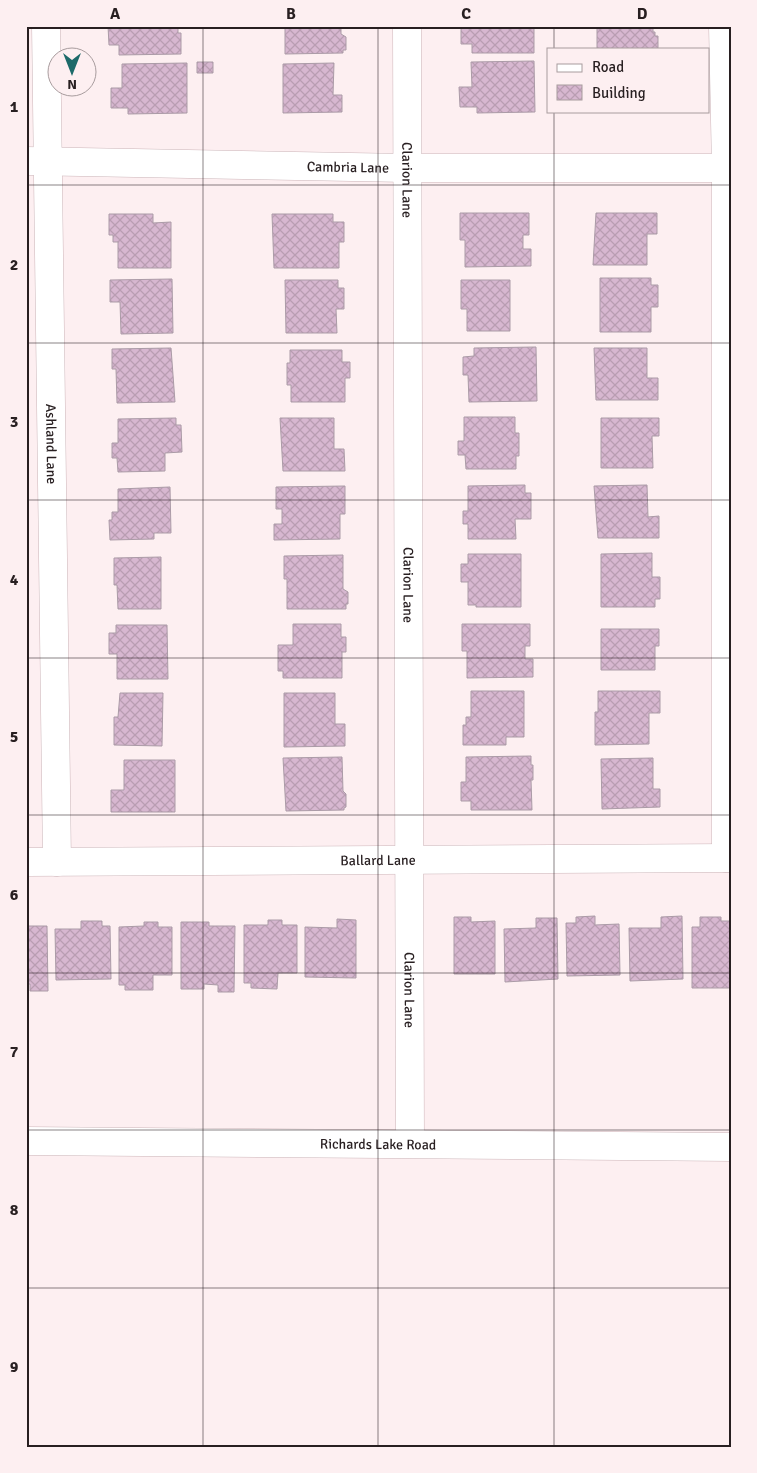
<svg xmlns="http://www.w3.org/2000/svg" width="757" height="1473" font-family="Signika,sans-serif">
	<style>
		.building { fill: url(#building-cross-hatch); stroke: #ab9ba7 }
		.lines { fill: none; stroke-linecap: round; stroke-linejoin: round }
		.street-casing { stroke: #ccb5b9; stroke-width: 29 }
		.street { stroke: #fff; stroke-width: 28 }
		.grid { fill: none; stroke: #281f21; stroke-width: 1; stroke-opacity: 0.55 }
		.labels { text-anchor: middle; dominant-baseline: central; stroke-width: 4.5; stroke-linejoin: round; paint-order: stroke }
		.street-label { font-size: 14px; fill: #281f21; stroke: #fdeff1 }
		.neatline { fill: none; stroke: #281f21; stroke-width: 2 }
		.grid-label { font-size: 16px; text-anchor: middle; font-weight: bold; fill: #281f21 }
	</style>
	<defs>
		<pattern id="building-cross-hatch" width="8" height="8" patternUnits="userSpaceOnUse" patternTransform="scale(1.25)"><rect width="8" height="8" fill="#d7b7d0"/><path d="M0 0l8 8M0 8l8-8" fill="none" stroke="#b99db2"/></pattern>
	</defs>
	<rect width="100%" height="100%" fill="#fdeff1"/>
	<!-- building -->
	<path class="building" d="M 108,26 L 178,26 L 178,33 L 181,33 L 181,54 L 119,55 L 119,45 L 109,45 Z
		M 285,26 L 341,26 L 341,34 L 346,37 L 346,50 L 343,50 L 343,53 L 285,54 Z
		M 461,26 L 534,26 L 534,53 L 472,53 L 472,44 L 461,44 Z
		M 597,26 L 653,26 L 653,32 L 655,32 L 655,36 L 658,36 L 658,49 L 597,49 Z
		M 534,61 L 535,112 L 477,113 L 477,107 L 460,107 L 459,87 L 472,87 L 471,62 Z
		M 197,62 L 213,62 L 213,73 L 197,73 Z
		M 187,63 L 187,113 L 128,114 L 128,108 L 111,108 L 111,88 L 122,88 L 122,64 Z
		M 334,63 L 333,95 L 342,95 L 342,112 L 283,113 L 283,64 Z
		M 460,213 L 529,213 L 529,235 L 523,235 L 523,249 L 531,249 L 531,266 L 465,267 L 465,240 L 460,240 Z
		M 596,213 L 657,213 L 657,234 L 647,234 L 647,265 L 593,265 Z
		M 109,214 L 153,214 L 153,223 L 171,222 L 171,268 L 118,268 L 118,242 L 113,242 L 113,235 L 109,235 Z
		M 272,214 L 333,214 L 333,222 L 344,222 L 344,242 L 339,242 L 339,268 L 274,268 Z
		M 600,278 L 651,278 L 651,285 L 658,285 L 658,307 L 651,307 L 651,332 L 600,332 Z
		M 172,279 L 173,333 L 121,334 L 120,302 L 110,302 L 110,280 Z
		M 285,280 L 338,280 L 338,288 L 344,288 L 344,309 L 336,309 L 337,333 L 286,333 Z
		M 461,280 L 510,280 L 510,331 L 467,331 L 467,309 L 461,309 Z
		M 536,347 L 537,401 L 469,402 L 468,375 L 463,375 L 463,357 L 474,356 L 474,348 Z
		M 171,348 L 175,402 L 117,403 L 116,369 L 112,369 L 112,349 Z
		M 594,348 L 647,348 L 647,378 L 658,378 L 658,400 L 596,400 Z
		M 290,350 L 342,350 L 342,362 L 350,362 L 350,378 L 345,378 L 345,402 L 291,402 L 291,385 L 287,385 L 287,363 L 290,363 Z
		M 464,417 L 515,417 L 515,433 L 519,433 L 519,456 L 516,456 L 516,469 L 466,469 L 465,455 L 458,455 L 458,441 L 464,441 Z
		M 176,418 L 176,425 L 181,425 L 182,452 L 165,453 L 165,471 L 118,472 L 117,458 L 112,458 L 112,443 L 118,443 L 118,419 Z
		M 280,418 L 334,418 L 334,449 L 344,449 L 345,471 L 283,471 Z
		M 601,418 L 659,418 L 659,436 L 652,436 L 653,468 L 601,468 Z
		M 525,485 L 525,493 L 531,493 L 531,519 L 515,519 L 516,539 L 468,539 L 468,524 L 463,524 L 463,511 L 468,511 L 468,486 Z
		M 647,485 L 648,517 L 659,516 L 659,538 L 598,538 L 594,486 Z
		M 345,486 L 345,514 L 340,514 L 340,539 L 274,540 L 274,524 L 282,524 L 282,509 L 276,509 L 276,487 Z
		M 170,487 L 171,533 L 154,533 L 154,539 L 110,540 L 109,520 L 112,520 L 112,512 L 118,512 L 118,489 Z
		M 652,553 L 652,577 L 660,577 L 660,599 L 655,599 L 655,607 L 601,607 L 601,554 Z
		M 468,554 L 521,554 L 521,607 L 476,607 L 476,605 L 468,605 L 468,582 L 461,582 L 461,564 L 468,564 Z
		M 343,555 L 343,589 L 348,592 L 348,604 L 346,604 L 346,609 L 287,609 L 287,579 L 284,579 L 284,556 Z
		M 161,557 L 161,609 L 118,609 L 117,585 L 114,585 L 114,558 Z
		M 293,624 L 341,624 L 341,637 L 346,637 L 346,652 L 342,652 L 342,678 L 283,678 L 283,671 L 278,671 L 278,645 L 293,645 Z
		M 462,624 L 530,624 L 530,646 L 525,646 L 525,659 L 533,659 L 533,677 L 467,678 L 467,651 L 462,651 Z
		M 116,625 L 167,625 L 168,679 L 117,679 L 117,654 L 109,654 L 109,633 L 116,633 Z
		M 601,629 L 659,629 L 659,646 L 655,646 L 655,670 L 601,670 Z
		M 471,691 L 524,691 L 524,737 L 506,737 L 506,745 L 463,745 L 463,725 L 466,725 L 466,717 L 471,717 Z
		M 598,691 L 660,691 L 660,713 L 649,713 L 649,744 L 595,745 L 595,712 L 598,712 Z
		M 120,693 L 163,693 L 162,746 L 114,745 L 114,717 L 118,717 Z
		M 284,693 L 335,693 L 335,724 L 345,724 L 345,746 L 284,747 Z
		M 531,756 L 531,765 L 533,765 L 533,780 L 531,780 L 532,810 L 471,810 L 471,801 L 461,801 L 461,782 L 466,782 L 466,757 Z
		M 342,757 L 343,791 L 346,794 L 346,807 L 344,808 L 344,810 L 286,811 L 283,758 Z
		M 653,758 L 653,789 L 660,789 L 660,807 L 602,809 L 601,759 Z
		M 124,760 L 175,760 L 175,812 L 111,812 L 111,790 L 124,790 Z
		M 595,916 L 595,925 L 619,924 L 620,975 L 567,976 L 566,923 L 576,923 L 576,917 Z
		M 682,916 L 683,979 L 630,981 L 629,928 L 661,928 L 661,917 Z
		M 454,917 L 471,917 L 471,922 L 495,921 L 495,974 L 454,974 Z
		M 700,917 L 721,917 L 721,921 L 731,921 L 731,988 L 692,988 L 692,927 L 700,927 Z
		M 536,918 L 557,918 L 558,979 L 505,982 L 504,929 L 536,928 Z
		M 337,919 L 356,920 L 356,978 L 305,977 L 305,927 L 337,928 Z
		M 268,920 L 282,920 L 282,925 L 297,925 L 297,973 L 278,973 L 277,989 L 251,988 L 251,983 L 244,983 L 244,925 L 268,925 Z
		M 81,921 L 102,921 L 102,926 L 110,926 L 111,979 L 56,980 L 55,929 L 81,929 Z
		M 144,922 L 158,922 L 158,927 L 172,927 L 172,975 L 153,975 L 153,990 L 125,990 L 125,985 L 119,985 L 119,927 L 144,926 Z
		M 181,922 L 209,922 L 209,926 L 235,926 L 234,992 L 218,992 L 218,985 L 204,984 L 204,989 L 181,989 Z
		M 26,926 L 47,926 L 48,991 L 30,991 L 30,984 L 26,984 Z"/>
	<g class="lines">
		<!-- street casing -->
		<g class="street-casing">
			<g id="street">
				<path id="s1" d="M 46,26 L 57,862"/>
				<path id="s2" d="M 407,26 L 410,1143"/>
				<path d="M 723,26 L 726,168 L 726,858"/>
				<path id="s3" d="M 26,161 L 407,168 L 731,168"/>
				<path id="s4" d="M 26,862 L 731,858"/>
				<path id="s5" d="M 26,1141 L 731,1147"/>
			</g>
		</g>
		<!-- street -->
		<use href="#street" class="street"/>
	</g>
	<!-- grid -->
	<path class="grid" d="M 203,26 L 203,1447M 378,26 L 378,1447M 554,26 L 554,49M 554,111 L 554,1447M 26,185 L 731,185M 26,343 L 731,343M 26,500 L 731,500M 26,658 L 731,658M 26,815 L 731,815M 26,973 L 731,973M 26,1130 L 731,1130M 26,1288 L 731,1288"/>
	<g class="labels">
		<!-- street labels -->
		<g class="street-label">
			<text stroke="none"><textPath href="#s3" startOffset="322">Cambria Lane</textPath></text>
			<text stroke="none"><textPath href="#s2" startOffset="154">Clarion Lane</textPath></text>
			<text stroke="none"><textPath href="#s1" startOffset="418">Ashland Lane</textPath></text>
			<text stroke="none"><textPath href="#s2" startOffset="559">Clarion Lane</textPath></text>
			<text stroke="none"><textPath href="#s4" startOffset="352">Ballard Lane</textPath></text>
			<text stroke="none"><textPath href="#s2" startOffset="964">Clarion Lane</textPath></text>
			<text stroke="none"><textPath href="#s5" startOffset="352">Richards Lake Road</textPath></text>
		</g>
	</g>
	<!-- border -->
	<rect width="757" height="1473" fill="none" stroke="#fdeff1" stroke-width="55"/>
	<!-- legend -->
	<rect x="547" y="48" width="162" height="65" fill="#fdeff1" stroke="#a89c9e"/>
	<rect x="557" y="64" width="25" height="8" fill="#ffffff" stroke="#a89c9e"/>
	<text x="592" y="72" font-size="15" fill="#281f21">Road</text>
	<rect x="557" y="85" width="25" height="15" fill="url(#building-cross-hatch)" stroke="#a89c9e"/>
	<text x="592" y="98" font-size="15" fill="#281f21">Building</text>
	<!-- north arrow -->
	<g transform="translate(72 72) rotate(180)"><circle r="24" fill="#fdeff1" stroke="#a89c9e"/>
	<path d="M0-4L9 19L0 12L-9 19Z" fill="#1d6a6a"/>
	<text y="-8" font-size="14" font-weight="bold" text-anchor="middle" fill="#281f21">N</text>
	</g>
	<rect x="28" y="28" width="702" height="1418" class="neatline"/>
	<g class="grid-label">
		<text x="115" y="19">A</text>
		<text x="291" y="19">B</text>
		<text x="466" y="19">C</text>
		<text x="642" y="19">D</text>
		<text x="14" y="112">1</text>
		<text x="14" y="270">2</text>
		<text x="14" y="427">3</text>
		<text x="14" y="585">4</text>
		<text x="14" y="742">5</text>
		<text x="14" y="900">6</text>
		<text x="14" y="1057">7</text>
		<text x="14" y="1215">8</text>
		<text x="14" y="1372">9</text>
	</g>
</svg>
